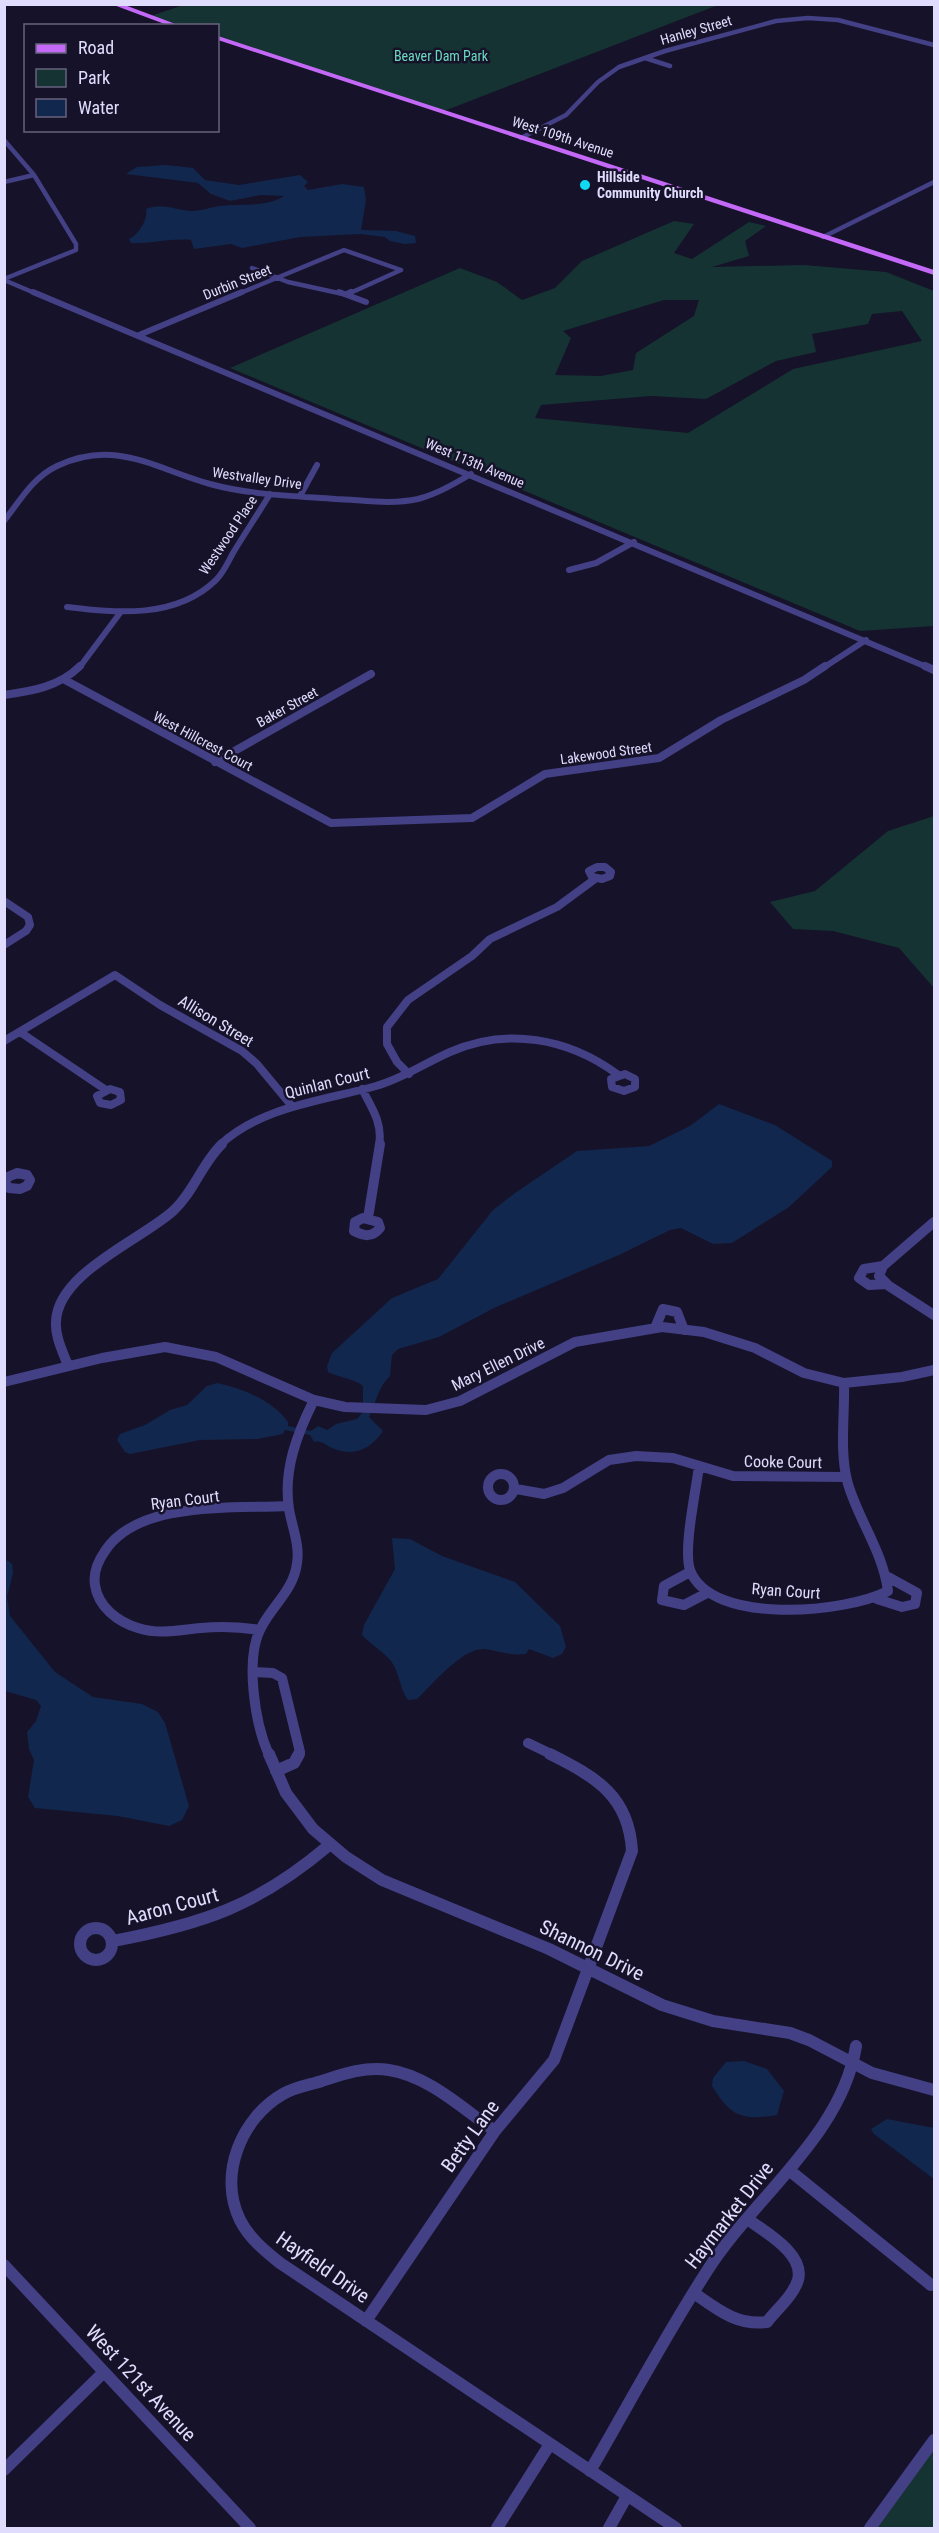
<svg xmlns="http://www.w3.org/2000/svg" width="939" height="2533" font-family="'Roboto Condensed',sans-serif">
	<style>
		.green { fill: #153332; fill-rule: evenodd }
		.water { fill: #12274d }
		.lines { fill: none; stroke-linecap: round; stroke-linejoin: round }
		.minor-far4 { stroke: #434085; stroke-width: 4.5 }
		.minor-far3 { stroke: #434085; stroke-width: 6 }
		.minor-far2 { stroke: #434085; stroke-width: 8 }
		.minor-far1 { stroke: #434085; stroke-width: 10 }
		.minor { stroke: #434085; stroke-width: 12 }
		.primary { fill: #c469f7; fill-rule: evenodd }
		.poi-dot { fill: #12d9f3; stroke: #161229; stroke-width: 2 }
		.labels { text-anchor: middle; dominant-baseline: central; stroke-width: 5; stroke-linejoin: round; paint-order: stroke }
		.far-street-label { font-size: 14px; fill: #e0dcfd; stroke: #161229 }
		.far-park-label { font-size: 14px; fill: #6adbc0; stroke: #161229 }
		.far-poi-label { font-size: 14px; font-weight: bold; fill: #e0dcfd; stroke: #161229; text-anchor: start }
		.street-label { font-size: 16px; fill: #e0dcfd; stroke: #161229 }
		.near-street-label { font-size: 20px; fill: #e0dcfd; stroke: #161229 }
	</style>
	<rect width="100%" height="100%" fill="#161229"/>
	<!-- green -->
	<path class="green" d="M 186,4 L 718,5 L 444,111 L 218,38 L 218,26 L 180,25 L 151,16 Z
		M 674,221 L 694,224 L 674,253 L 692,259 L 749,222 L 766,226 L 745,241 L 749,256 L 712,267 L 804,265 L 886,272 L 934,291 L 934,626 L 860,631 L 230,368 L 460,268 L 497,282 L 522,300 L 555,288 L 582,261 ZM 664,300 L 699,300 L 694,316 L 636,353 L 633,370 L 601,376 L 555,375 L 571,338 L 563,331 ZM 902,311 L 922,341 L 793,369 L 688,433 L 535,418 L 541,405 L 651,396 L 706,399 L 776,361 L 816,352 L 812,334 L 868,324 L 872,314 Z
		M 934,816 L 934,988 L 899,948 L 833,931 L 793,929 L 770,902 L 815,891 L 888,831 Z
		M 934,2441 L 934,2528 L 871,2528 Z"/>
	<!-- water -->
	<path class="water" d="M 166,165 L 193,168 L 205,180 L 239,185 L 300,175 L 308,182 L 304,186 L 308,190 L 342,184 L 364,187 L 366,200 L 361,230 L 396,231 L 415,236 L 416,243 L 405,244 L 390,241 L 385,237 L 361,234 L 300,237 L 242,248 L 231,244 L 194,249 L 191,240 C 170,238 152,244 131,243 L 129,239 C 139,234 148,220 146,209 C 161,202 176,210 192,211 C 201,211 211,207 220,206 C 241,203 265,208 284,196 L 261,195 L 230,201 L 211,194 L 198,183 L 126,174 L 137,167 Z
		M 719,1104 L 775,1125 L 832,1161 L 832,1167 L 789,1207 L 732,1243 L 713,1244 L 681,1228 L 670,1230 L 619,1255 L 496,1307 L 439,1337 L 398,1349 L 392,1355 L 390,1376 C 378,1387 376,1403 369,1417 L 383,1431 C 370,1450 354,1457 332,1448 C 325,1445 322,1440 314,1442 L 310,1435 L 285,1430 L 283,1434 L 257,1439 L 200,1440 L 130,1454 L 125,1452 L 117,1440 L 120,1434 L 145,1425 L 170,1410 L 187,1405 L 207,1386 L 217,1383 C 242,1388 274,1401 288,1422 L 288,1426 L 311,1431 L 318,1426 L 327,1430 L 336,1424 L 357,1419 L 363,1412 L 363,1386 C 353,1378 340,1378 328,1372 L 327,1366 L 332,1353 L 392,1298 L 438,1279 L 493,1210 L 515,1193 L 577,1151 L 649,1146 L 690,1126 Z
		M 392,1538 L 410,1539 L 442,1556 L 515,1582 L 560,1626 L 566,1647 L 562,1654 L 553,1658 L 529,1649 L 526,1654 C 511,1656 499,1651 484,1649 C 462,1648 432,1685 417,1699 L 408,1700 C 399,1688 400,1673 391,1661 C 384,1652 370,1644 362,1635 L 364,1625 L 395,1569 Z
		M 5,1559 L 12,1564 L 13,1573 L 7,1597 L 10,1616 L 55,1672 L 93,1697 L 142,1704 L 158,1712 L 165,1723 L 189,1806 L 182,1820 L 169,1826 L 118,1816 L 35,1808 L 28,1797 L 34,1760 L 29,1749 L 27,1732 L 36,1721 L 41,1706 L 36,1700 L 5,1691 Z
		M 744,2061 L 767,2069 L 784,2091 L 777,2115 C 741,2121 731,2116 712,2086 L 713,2078 L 726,2062 Z
		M 887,2119 L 934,2128 L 934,2179 L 874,2134 L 871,2129 Z"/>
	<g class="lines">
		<!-- minor-far4 -->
		<path class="minor-far4" d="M 645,58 L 670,66
			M 521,138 L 566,115 L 598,82 L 619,67 L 665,51 L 776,21 L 808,18 L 838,20 L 934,45
			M 4,140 L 34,175 L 76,244 L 76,250 L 4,279
			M 4,182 L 34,175
			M 823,237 L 934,182
			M 252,268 L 288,282 L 343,294
			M 4,280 L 37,294
			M 238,294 L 344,250 L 401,270
			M 348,294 L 401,270"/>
		<!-- minor-far3 -->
		<path class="minor-far3" d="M 33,292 L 929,668
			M 339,292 L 366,302
			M 347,294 L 351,292
			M 139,335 L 242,292
			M 300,496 L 317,465
			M 4,521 C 20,501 32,478 57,466 C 116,438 155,469 210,484 C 250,495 294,496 336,499 C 363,500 391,505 418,499 C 437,494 454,484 471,474
			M 569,570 L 596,563 L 634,542
			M 67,607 C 117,613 176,619 216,580 C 224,572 228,562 233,553 C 245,533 258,514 270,494
			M 79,668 L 120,613
			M 823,668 L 866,640"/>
		<!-- minor-far2 -->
		<path class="minor-far2" d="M 925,666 L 934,670
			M 65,680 L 331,823 L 472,818 L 545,774 L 659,758 L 721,720 L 804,680 L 825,666
			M 4,695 C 32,691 59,687 80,666
			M 215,762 L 371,674
			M 597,867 L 605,867 L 611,872 L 610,876 L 602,879 L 592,877 L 589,871 Z
			M 4,901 L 28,917 L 30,925 L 26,931 L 4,945
			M 20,1032 L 106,1090
			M 4,1041 L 115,975 L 160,1005 L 242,1051 L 257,1064 L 291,1105
			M 409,1074 L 397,1062 L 387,1044 L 387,1027 L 408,1000 L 472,956 L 490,939 L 557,907 L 595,879
			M 625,1074 L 635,1079 L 635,1087 L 624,1091 L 612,1087 L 611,1079 Z
			M 110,1089 L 120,1092 L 121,1100 L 111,1105 L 100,1103 L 97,1096 Z
			M 362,1089 C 372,1108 383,1124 379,1145
			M 220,1145 C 262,1106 323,1101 376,1086 C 402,1079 425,1063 450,1052 C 507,1027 568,1038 617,1074"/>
		<!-- minor-far1 -->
		<path class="minor-far1" d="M 17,1173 L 27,1175 L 30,1180 L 27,1186 L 20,1189 L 9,1188 L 4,1182 L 8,1177 Z
			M 363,1218 L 378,1222 L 380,1228 C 372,1238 364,1236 354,1231 L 355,1222 Z
			M 368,1218 L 380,1144
			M 934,1222 L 883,1266 L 879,1276 L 889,1286 L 934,1315
			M 883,1266 L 864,1269 L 859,1278 L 869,1285 L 887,1284
			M 655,1328 L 663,1309 L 677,1312 L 684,1330
			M 68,1366 C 63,1352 55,1337 56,1322 C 57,1273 141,1240 173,1211 C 194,1192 202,1163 222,1144
			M 4,1382 L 102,1358 L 165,1347 L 216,1357 L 314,1400 L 345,1407 L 426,1410 L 460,1401 L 575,1342 L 662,1327 L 704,1332 L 755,1348 L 804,1373 L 844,1383 L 902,1377 L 934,1370
			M 699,1466 C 696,1491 683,1549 690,1570 C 711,1626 846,1613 888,1591 C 883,1552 859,1521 848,1484 C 839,1452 845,1416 844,1383
			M488 1487a13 13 0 1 1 26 0a13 13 0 1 1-26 0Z
			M 516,1489 L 544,1494 L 563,1488 L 609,1460 L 636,1456 L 673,1458 L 733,1476 L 846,1477
			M 690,1572 L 664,1586 L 662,1600 L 684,1605 L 707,1593
			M 877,1599 L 902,1607 L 915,1604 L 917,1593 L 888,1577
			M 260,1630 C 241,1627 220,1626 201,1628 C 179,1630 160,1635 138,1628 C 118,1622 98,1607 95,1585 C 93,1573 98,1561 105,1551 C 138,1500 234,1509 288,1506
			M 254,1672 L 273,1673 L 282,1678 L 300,1752 L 298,1755
			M 528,1743 L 553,1755
			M 269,1755 C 255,1724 244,1657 262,1626 C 274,1604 294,1589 297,1563 C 300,1545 292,1527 289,1509 C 283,1470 297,1434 314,1400"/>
		<!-- minor -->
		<path class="minor" d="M 269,1754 L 286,1793 L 313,1829 L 346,1857 L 382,1880 L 549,1949 L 662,2005 L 713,2021 L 790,2033 L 809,2040 L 872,2073 L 934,2090
			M 276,1771 L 294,1763 L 299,1754
			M80 1944a16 16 0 1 1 32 0a16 16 0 1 1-32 0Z
			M 113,1941 C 203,1924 257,1906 328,1846
			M 495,2131 C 463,2109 429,2076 389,2070 C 366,2066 343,2074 322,2081 C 309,2085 295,2087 283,2094 C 241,2118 218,2175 240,2220 C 249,2238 265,2251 280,2263 L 676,2528
			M 789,2170 L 931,2285
			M 4,2265 L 250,2528
			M 694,2293 C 717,2309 737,2326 767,2322 C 777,2309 793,2296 798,2280 C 805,2254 766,2233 749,2220
			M 366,2321 L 495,2131 L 554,2060 L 632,1851 C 629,1796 596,1777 550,1754
			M 4,2470 L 104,2372
			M 590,2471 C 629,2404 665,2336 707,2271 C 754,2197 842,2135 856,2046
			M 497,2528 L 550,2444
			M 609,2528 L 627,2496
			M 870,2528 L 934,2440"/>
		<!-- primary -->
		<path class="primary" d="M 111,4 L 122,4 L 181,26 L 170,26 Z
			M 218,36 L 934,270 L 934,275 L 218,40 Z"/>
	</g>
	<!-- markers -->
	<circle class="poi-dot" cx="585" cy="185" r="6"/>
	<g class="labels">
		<!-- far-street labels -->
		<g class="far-street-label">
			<text transform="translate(696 30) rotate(-16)">Hanley Street</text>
			<text transform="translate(563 137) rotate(18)">West 109th Avenue</text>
			<text transform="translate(237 282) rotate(-22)">Durbin Street</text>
			<text transform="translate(475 463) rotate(23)">West 113th Avenue</text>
			<text transform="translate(257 478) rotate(8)">Westvalley Drive</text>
			<text transform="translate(228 535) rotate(-56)">Westwood Place</text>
			<text transform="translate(287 707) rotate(-29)">Baker Street</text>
			<text transform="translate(203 741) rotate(28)">West Hillcrest Court</text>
			<text transform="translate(606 753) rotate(-8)">Lakewood Street</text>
		</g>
		<!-- far-park labels -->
		<g class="far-park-label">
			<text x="441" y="56">Beaver Dam Park</text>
		</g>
		<!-- far-poi labels -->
		<g class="far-poi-label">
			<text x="597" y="177">Hillside<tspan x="597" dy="16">Community Church</tspan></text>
		</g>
		<!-- street labels -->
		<g class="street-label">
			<text transform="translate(216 1021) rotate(31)">Allison Street</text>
			<text transform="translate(327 1083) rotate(-14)">Quinlan Court</text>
			<text transform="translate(498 1364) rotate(-26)">Mary Ellen Drive</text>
			<text transform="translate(783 1462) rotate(1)">Cooke Court</text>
			<text transform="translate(185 1500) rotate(-7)">Ryan Court</text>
			<text transform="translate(786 1591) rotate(4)">Ryan Court</text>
		</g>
		<!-- near-street labels -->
		<g class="near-street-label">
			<text transform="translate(172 1906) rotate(-15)">Aaron Court</text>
			<text transform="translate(592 1950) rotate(26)">Shannon Drive</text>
			<text transform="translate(470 2136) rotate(-54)">Betty Lane</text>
			<text transform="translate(729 2215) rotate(-52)">Haymarket Drive</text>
			<text transform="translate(323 2267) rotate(35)">Hayfield Drive</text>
			<text transform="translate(141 2383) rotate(47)">West 121st Avenue</text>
		</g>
	</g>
	<!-- border -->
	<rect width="939" height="2533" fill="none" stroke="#e0dcfd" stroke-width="12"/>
	<!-- legend -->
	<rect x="24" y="24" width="195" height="108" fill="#161229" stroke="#67637e" stroke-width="1.5"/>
	<rect x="36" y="44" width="30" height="9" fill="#c469f7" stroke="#67637e" stroke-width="1.5"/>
	<text x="78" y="54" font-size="18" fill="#e0dcfd">Road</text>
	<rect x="36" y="69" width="30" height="18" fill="#153332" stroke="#67637e" stroke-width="1.5"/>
	<text x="78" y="84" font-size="18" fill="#e0dcfd">Park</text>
	<rect x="36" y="99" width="30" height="18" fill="#12274d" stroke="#67637e" stroke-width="1.5"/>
	<text x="78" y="114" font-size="18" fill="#e0dcfd">Water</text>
</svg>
